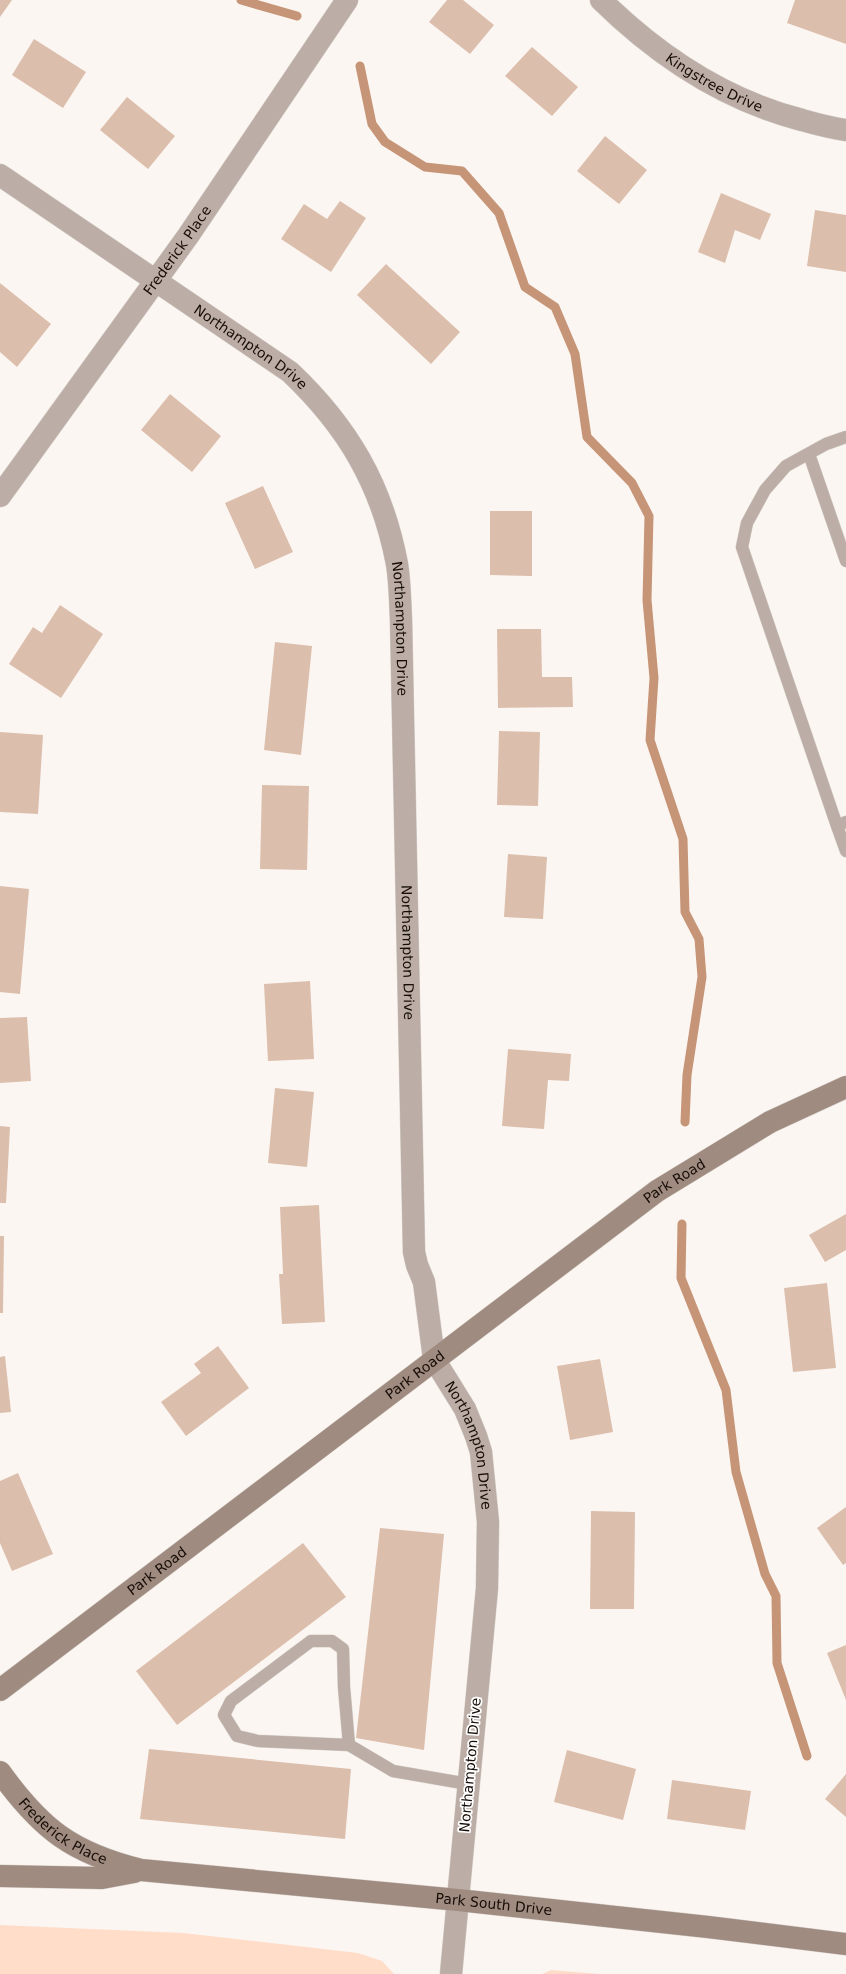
<svg xmlns="http://www.w3.org/2000/svg" width="846" height="1974" font-family="'DejaVu Sans',sans-serif">
	<style>
		.green { fill: #ffddc9 }
		.lines { fill: none; stroke-linecap: round; stroke-linejoin: round }
		.stream { stroke: #c69577; stroke-width: 9 }
		.building { fill: #dcbeac }
		.lane-casing { stroke: #d7d1cc; stroke-width: 13 }
		.street-casing { stroke: #d7d1cc; stroke-width: 23 }
		.secondary-casing { stroke: #d7d1cc; stroke-width: 23 }
		.lane { stroke: #bcaea6; stroke-width: 12 }
		.street { stroke: #bcaea6; stroke-width: 22 }
		.secondary { stroke: #9f8b7f; stroke-width: 22 }
		.labels { text-anchor: middle; dominant-baseline: central; stroke-width: 3.5; stroke-linejoin: round; paint-order: stroke }
		.street-label { font-size: 14px; fill: #170d07; stroke: #fff }
	</style>
	<rect width="100%" height="100%" fill="#fcf6f2"/>
	<!-- green -->
	<path class="green" d="M 0,1925 L 183,1933 L 358,1953 L 382,1961 L 394,1974 L 0,1974 Z
		M 551,1970 L 599,1974 L 542,1974 Z"/>
	<g class="lines">
		<!-- stream -->
		<path class="stream" d="M 241,0 L 297,16
			M 360,66 L 372,124 L 385,142 L 425,167 L 462,171 L 499,213 L 525,287 L 555,307 L 575,354 L 587,437 L 632,483 L 649,516 L 647,600 L 654,678 L 650,740 L 683,839 L 685,912 L 699,939 L 702,977 L 687,1075 L 685,1122
			M 682,1224 L 681,1278 L 726,1390 L 736,1472 L 765,1574 L 776,1596 L 777,1663 L 807,1756"/>
	</g>
	<!-- building -->
	<path class="building" d="M 0,0 L 12,0 L 0,17 Z
		M 447,0 L 463,0 L 494,25 L 470,54 L 429,22 Z
		M 795,0 L 846,0 L 846,44 L 787,23 Z
		M 34,39 L 86,72 L 63,108 L 12,75 Z
		M 532,47 L 578,87 L 552,116 L 505,76 Z
		M 127,97 L 175,136 L 148,169 L 100,130 Z
		M 605,136 L 647,170 L 619,204 L 577,171 Z
		M 721,193 L 771,214 L 760,240 L 735,230 L 725,263 L 698,252 Z
		M 340,201 L 366,218 L 331,272 L 281,239 L 304,204 L 327,219 Z
		M 815,210 L 846,215 L 846,272 L 807,266 Z
		M 386,264 L 460,332 L 431,364 L 357,295 Z
		M 0,283 L 51,324 L 17,367 L 0,352 Z
		M 170,394 L 221,436 L 192,472 L 141,430 Z
		M 263,486 L 293,552 L 255,569 L 225,503 Z
		M 490,511 L 532,511 L 532,576 L 490,575 Z
		M 60,605 L 103,634 L 61,698 L 9,664 L 33,627 L 42,633 Z
		M 497,629 L 541,629 L 542,677 L 572,677 L 573,707 L 498,708 Z
		M 275,642 L 312,646 L 301,755 L 264,750 Z
		M 499,731 L 540,732 L 538,806 L 497,805 Z
		M 0,732 L 43,735 L 38,814 L 0,812 Z
		M 262,785 L 309,786 L 307,870 L 260,869 Z
		M 508,854 L 547,857 L 543,919 L 504,917 Z
		M 0,886 L 29,889 L 20,994 L 0,992 Z
		M 310,981 L 314,1059 L 268,1061 L 264,984 Z
		M 27,1017 L 31,1081 L 0,1083 L 0,1018 Z
		M 508,1049 L 571,1054 L 569,1081 L 548,1080 L 544,1129 L 502,1126 Z
		M 275,1088 L 314,1092 L 307,1167 L 268,1163 Z
		M 0,1126 L 10,1127 L 6,1203 L 0,1203 Z
		M 319,1205 L 325,1322 L 282,1324 L 279,1274 L 283,1274 L 280,1207 Z
		M 846,1214 L 846,1250 L 825,1262 L 809,1235 Z
		M 0,1236 L 4,1236 L 3,1313 L 0,1313 Z
		M 827,1283 L 836,1368 L 793,1372 L 784,1288 Z
		M 218,1346 L 249,1388 L 186,1436 L 161,1402 L 201,1373 L 194,1364 Z
		M 5,1356 L 11,1412 L 0,1413 L 0,1357 Z
		M 600,1359 L 613,1432 L 570,1440 L 557,1366 Z
		M 18,1473 L 53,1554 L 12,1571 L 0,1543 L 0,1481 Z
		M 846,1507 L 846,1563 L 843,1565 L 817,1528 Z
		M 591,1511 L 635,1512 L 634,1609 L 590,1609 Z
		M 380,1528 L 444,1534 L 424,1750 L 356,1738 Z
		M 303,1543 L 346,1597 L 177,1725 L 136,1671 Z
		M 846,1645 L 846,1700 L 827,1653 Z
		M 149,1749 L 351,1769 L 345,1839 L 140,1819 Z
		M 567,1750 L 636,1769 L 623,1820 L 554,1802 Z
		M 846,1774 L 846,1817 L 825,1799 Z
		M 672,1780 L 751,1791 L 745,1830 L 667,1819 Z"/>
	<g class="lines">
		<!-- lane casing -->
		<g class="lane-casing">
			<path id="lane" d="M 846,437 L 826,444 L 786,466 L 765,490 L 747,523 L 742,547 L 837,826 L 846,822
				M 809,454 L 846,561
				M 837,826 L 846,851
				M 349,1745 L 258,1741 L 237,1736 L 224,1715 L 231,1701 L 311,1641 L 332,1641 L 343,1649 L 344,1687 L 349,1745 L 393,1771 L 468,1784"/>
		</g>
		<!-- street casing -->
		<g class="street-casing">
			<g id="street">
				<path id="s1" d="M 601,0 C 658,56 724,100 802,120 C 816,124 831,128 846,130"/>
				<path id="s2" d="M 0,175 L 290,372 C 348,427 382,485 397,564 C 400,582 400,601 401,619 L 414,1252 L 417,1265 L 424,1282 L 434,1359 L 465,1409 L 476,1436 L 481,1452 L 488,1522 L 487,1588 L 451,1974"/>
				<path id="s3" d="M 0,496 L 188,236 L 347,0"/>
			</g>
		</g>
		<!-- secondary casing -->
		<g class="secondary-casing">
			<g id="secondary">
				<path id="s4" d="M 0,1690 L 657,1191 L 770,1122 L 846,1087"/>
				<path id="s5" d="M 0,1772 C 41,1829 72,1853 141,1870 L 458,1900 L 708,1927 L 846,1944"/>
				<path d="M 0,1876 L 102,1878 L 134,1872"/>
			</g>
		</g>
		<!-- lane -->
		<use href="#lane" class="lane"/>
		<!-- street -->
		<use href="#street" class="street"/>
		<!-- secondary -->
		<use href="#secondary" class="secondary"/>
	</g>
	<g class="labels">
		<!-- street labels -->
		<g class="street-label">
			<text stroke="none"><textPath href="#s1" startOffset="141">Kingstree Drive</textPath></text>
			<text stroke="none"><textPath href="#s3" startOffset="303">Frederick Place</textPath></text>
			<text stroke="none"><textPath href="#s2" startOffset="304">Northampton Drive</textPath></text>
			<text stroke="none"><textPath href="#s2" startOffset="639">Northampton Drive</textPath></text>
			<text stroke="none"><textPath href="#s2" startOffset="963">Northampton Drive</textPath></text>
			<text stroke="none"><textPath href="#s4" startOffset="845">Park Road</textPath></text>
			<text stroke="none"><textPath href="#s4" startOffset="521">Park Road</textPath></text>
			<text stroke="none"><textPath href="#s2" startOffset="1467">Northampton Drive</textPath></text>
			<text stroke="none"><textPath href="#s4" startOffset="197">Park Road</textPath></text>
			<text transform="translate(470 1765) rotate(-85)">Northampton Drive</text>
			<text stroke="none"><textPath href="#s5" startOffset="88">Frederick Place</textPath></text>
			<text stroke="none"><textPath href="#s5" startOffset="531">Park South Drive</textPath></text>
		</g>
	</g>
</svg>
